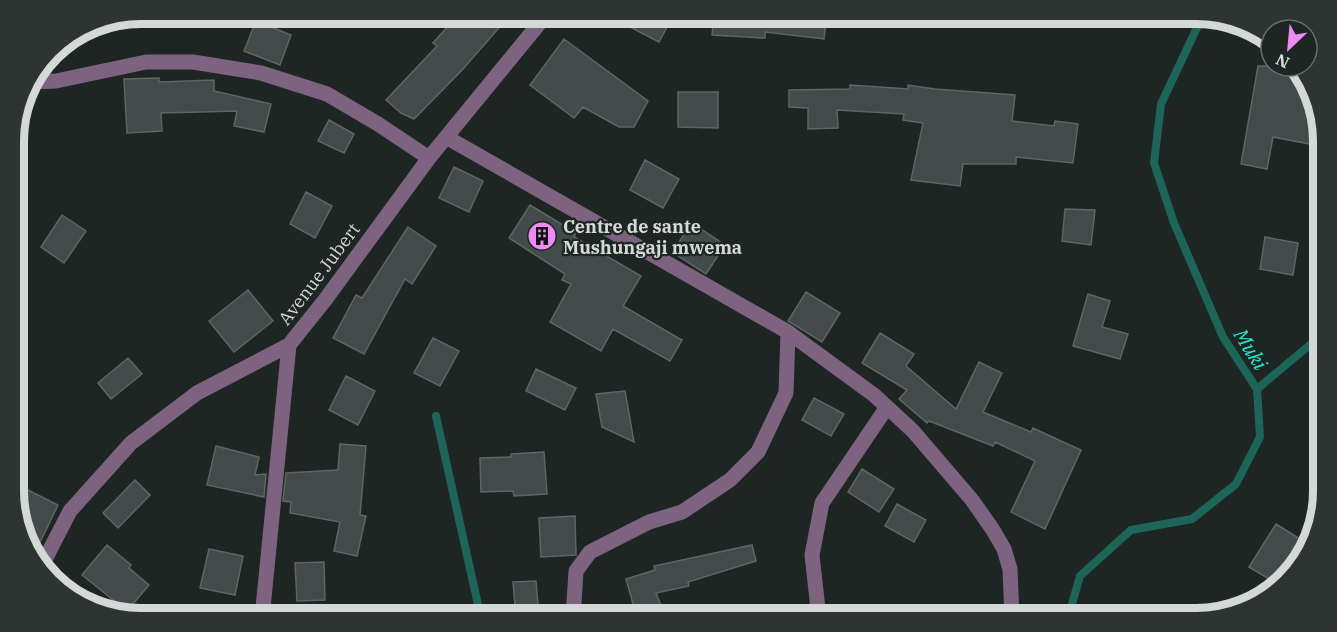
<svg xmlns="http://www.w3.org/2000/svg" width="1337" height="632" font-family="'IBM Plex Serif',serif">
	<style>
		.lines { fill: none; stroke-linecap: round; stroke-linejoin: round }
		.stream { stroke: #1e6559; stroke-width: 8 }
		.building { fill: #424b49; stroke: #5c6663; stroke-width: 1.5 }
		.minor { stroke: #7e6380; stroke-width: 15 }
		.labels { text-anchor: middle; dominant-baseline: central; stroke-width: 4.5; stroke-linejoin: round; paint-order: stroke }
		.poi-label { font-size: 18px; font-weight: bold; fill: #d4d9d8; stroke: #1e2624; text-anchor: start }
		.street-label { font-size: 18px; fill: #d4d9d8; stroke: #1e2624 }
		.water-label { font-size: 20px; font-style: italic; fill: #23edd0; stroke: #1e2624 }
		.rim { fill: none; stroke: #d4d9d8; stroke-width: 8 }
	</style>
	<rect width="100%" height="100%" fill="#1e2624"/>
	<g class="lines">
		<!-- stream -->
		<path class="stream" d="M 1257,389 L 1323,334
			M 436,416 L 481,618
			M 1068,618 L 1080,576 L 1131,530 L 1192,519 L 1236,484 L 1260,437 L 1257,389 L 1223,337 L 1174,223 L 1154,163 L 1161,104 L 1203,15"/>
	</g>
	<!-- building -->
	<path class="building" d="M 459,14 L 511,14 L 463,69 L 414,119 L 401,113 L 386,100 L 437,46 L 433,43 Z
		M 605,14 L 674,14 L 659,42 Z
		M 714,14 L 827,14 L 824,39 L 765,32 L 765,38 L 712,35 Z
		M 256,21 L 291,35 L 280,65 L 244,51 Z
		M 564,39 L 648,101 L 634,127 L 619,127 L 583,107 L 574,118 L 530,85 Z
		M 1258,66 L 1298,66 L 1322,124 L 1320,146 L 1273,137 L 1267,169 L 1241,164 Z
		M 159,78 L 159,82 L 214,80 L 214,91 L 271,104 L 264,132 L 234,126 L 237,111 L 161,113 L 162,131 L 127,133 L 124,79 Z
		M 850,85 L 908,89 L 908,85 L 935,89 L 1015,95 L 1012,121 L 1054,126 L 1055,121 L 1078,124 L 1073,163 L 1016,157 L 1016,164 L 963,164 L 960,186 L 911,180 L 923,123 L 903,120 L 904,114 L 837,110 L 838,128 L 808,129 L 808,108 L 789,107 L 789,90 L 850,89 Z
		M 678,92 L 718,92 L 718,128 L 678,127 Z
		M 329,120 L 354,134 L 344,153 L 318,141 Z
		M 645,160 L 679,179 L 663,208 L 630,190 Z
		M 454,167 L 483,181 L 469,212 L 439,198 Z
		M 306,192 L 332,206 L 315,238 L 290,224 Z
		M 530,205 L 576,233 L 574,237 L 641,276 L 623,306 L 682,340 L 670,361 L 613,329 L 601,351 L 550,322 L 571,284 L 562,280 L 565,274 L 509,238 Z
		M 1065,209 L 1095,210 L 1091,245 L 1062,241 Z
		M 62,215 L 86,231 L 64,263 L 41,247 Z
		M 692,223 L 725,245 L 706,274 L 672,252 Z
		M 408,227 L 436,246 L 412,284 L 405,279 L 364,354 L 333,338 L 356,295 L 362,298 Z
		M 1265,237 L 1298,243 L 1293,275 L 1260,269 Z
		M 248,290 L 273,321 L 234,352 L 209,321 Z
		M 806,292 L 840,313 L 822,342 L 788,321 Z
		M 1088,294 L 1110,301 L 1102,327 L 1128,334 L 1120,359 L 1073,346 Z
		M 880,333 L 914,354 L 906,366 L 956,409 L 979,362 L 1002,373 L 983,412 L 1031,432 L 1033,428 L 1081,450 L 1045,529 L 1011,512 L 1035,461 L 995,442 L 993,446 L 929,421 L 927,423 L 899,399 L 907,390 L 862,363 Z
		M 433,338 L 459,351 L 440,386 L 414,373 Z
		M 128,358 L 142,374 L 111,399 L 98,383 Z
		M 536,369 L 576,388 L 565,410 L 526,391 Z
		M 346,376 L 375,391 L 358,425 L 329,410 Z
		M 625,391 L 634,442 L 602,427 L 596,394 Z
		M 814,398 L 844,414 L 831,436 L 802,420 Z
		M 340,444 L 366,446 L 360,515 L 366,516 L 357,556 L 334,551 L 340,522 L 290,513 L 291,502 L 283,501 L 286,473 L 338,470 Z
		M 216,446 L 259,457 L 255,475 L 266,474 L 264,497 L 207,485 Z
		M 544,452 L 547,494 L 514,496 L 513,491 L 481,492 L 480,458 L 511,457 L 511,454 Z
		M 862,469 L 894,489 L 879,512 L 848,492 Z
		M 135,480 L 150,495 L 118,528 L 103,513 Z
		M 26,489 L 58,505 L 34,555 L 16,510 Z
		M 897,504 L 926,520 L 914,542 L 885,526 Z
		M 575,516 L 576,555 L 541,557 L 539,518 Z
		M 1276,524 L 1300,539 L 1274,582 L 1249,567 Z
		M 107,545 L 131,565 L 129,568 L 149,585 L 127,611 L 82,575 Z
		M 752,545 L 756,561 L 688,582 L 689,586 L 656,593 L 666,618 L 637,618 L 626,579 L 655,570 L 654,566 Z
		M 209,549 L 243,556 L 235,595 L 200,588 Z
		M 324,562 L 325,600 L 297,601 L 295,563 Z
		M 536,581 L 539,616 L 516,617 L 513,582 Z"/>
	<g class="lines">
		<!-- minor -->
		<path class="minor" d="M 29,82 L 56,81 L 146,62 L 193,62 L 261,73 L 327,94 L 378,124 L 429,158
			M 446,137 L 788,332 L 874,395 L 913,431 L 972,500 L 993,530 L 1004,549 L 1010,569 L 1012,618
			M 40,569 L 70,511 L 131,443 L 197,393 L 289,345 L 325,300 L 429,158 L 547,14
			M 262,618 L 289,345
			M 573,618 L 576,571 L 590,552 L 649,522 L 682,512 L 730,480 L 758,452 L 786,393 L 788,332
			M 819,618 L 812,555 L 822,503 L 887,407"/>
	</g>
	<!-- icons -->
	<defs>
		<g id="building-disc" transform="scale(1.5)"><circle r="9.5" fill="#ef8bf7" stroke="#1e2624"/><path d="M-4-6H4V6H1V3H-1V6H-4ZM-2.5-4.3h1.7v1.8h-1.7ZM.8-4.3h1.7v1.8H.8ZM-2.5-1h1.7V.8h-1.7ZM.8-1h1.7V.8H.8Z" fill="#111"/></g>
	</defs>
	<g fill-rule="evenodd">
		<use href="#building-disc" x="542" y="236"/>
	</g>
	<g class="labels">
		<!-- poi labels -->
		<g class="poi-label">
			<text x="563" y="226">Centre de sante<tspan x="563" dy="21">Mushungaji mwema</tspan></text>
		</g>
		<!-- street labels -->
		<g class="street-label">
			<text transform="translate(319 274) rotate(-53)">Avenue Jubert</text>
		</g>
		<!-- water labels -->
		<g class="water-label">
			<text transform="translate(1251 349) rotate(58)">Muki</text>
		</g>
	</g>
	<!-- crop -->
	<path d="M0 0H1337V632H0ZM141 24H1196A117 117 0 0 1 1313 141V491A117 117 0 0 1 1196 608H141A117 117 0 0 1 24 491V141A117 117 0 0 1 141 24Z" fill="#2d3432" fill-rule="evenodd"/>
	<path class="rim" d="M141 24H1196A117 117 0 0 1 1313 141V491A117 117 0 0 1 1196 608H141A117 117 0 0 1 24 491V141A117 117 0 0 1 141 24Z"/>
	<!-- north arrow -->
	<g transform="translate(1289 48) rotate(206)"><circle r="28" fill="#1e2624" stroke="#676e6c" stroke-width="1.5"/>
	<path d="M0-4.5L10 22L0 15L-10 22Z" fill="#ef8bf7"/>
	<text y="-9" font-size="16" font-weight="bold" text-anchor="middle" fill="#d4d9d8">N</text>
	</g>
</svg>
